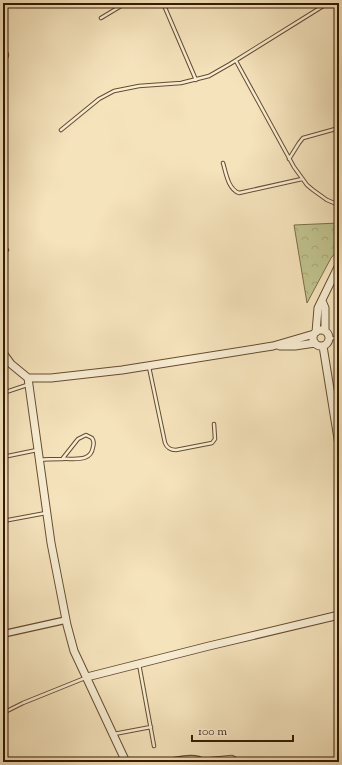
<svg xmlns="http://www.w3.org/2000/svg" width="342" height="765" font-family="'Sorts Mill Goudy',serif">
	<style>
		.park { fill: url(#park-crowns); stroke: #7a6e48 }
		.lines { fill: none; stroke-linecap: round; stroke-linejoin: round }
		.service-casing { stroke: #654c30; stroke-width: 4.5 }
		.minor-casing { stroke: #654c30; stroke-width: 8 }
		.tertiary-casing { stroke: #654c30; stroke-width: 9 }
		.service { stroke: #f8edd3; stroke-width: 2.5 }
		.minor { stroke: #f8edd3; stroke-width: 5.5 }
		.tertiary { stroke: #f8edd3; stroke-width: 7 }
	</style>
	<defs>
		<pattern id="park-crowns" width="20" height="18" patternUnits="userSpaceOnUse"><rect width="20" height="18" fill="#c0c38e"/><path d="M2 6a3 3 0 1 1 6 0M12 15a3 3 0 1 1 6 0" fill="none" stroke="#a6a779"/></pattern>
	</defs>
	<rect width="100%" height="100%" fill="#f5e3bc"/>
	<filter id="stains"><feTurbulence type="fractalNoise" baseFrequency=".005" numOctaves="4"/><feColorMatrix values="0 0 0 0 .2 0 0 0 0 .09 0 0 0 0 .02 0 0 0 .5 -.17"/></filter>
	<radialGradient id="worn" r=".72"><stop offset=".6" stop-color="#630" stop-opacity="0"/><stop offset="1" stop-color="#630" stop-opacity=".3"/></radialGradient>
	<!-- park -->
	<path class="park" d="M 339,223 L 339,249 L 331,258 L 307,303 L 294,225 Z"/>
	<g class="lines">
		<!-- service casing -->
		<g class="service-casing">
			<path id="service" d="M 163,3 L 196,80
				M 101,18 L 126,3
				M 3,44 L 7,55 L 6,58 L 3,59
				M 236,61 L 294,167 L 307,185 L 313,190 L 327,200 L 339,205
				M 61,130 L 99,99 L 114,91 L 139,86 L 181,83 L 209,76 L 230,64 L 328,3
				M 289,159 L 299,143 L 303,138 L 339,128
				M 223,163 C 226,173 228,189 239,193 L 302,179
				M 3,251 L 7,250
				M 329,339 L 339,337
				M 149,367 L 165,443 C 167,448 170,450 176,450 L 212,443 L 215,439 L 214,424
				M 3,393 L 27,385
				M 3,457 L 37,450
				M 40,460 C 47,459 55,459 62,459 C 73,458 91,463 93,447 C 94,444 94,441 92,438 L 86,435 L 78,439 L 63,458
				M 3,521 L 46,513
				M 139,664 L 154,746
				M 3,713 L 23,703 L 85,678
				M 114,734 L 151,727
				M 201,760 L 232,757 L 236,759 L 239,762"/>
		</g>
		<!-- minor casing -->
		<g class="minor-casing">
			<path id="minor" d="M 3,634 L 66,620
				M 165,762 C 176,761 195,755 203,762"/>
		</g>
		<!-- tertiary casing -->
		<g class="tertiary-casing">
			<path id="tertiary" d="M 322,301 L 325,308 L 325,331
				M313 338a8 8 0 1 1 16 0a8 8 0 1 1-16 0Z
				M 316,332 L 318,308 L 339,265
				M 280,346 L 295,346 L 315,343
				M 323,346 L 339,445
				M 3,353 L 11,364 L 28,378 L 51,378 L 122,370 L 273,346 L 314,334
				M 28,378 L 51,543 L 67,625 L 74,651 L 126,762
				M 87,677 L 209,646 L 339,615"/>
		</g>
		<!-- service -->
		<use href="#service" class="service"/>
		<!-- minor -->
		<use href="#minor" class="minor"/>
		<!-- tertiary -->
		<use href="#tertiary" class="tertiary"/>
	</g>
	<!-- margin -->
	<rect width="342" height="765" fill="none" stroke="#f5e3bc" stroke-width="16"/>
	<rect x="4" y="4" width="334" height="757" fill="none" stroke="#351901" stroke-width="2"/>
	<rect x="8" y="8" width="326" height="749" fill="none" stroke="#351901"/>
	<!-- scale -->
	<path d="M192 735v6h101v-6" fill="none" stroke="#351901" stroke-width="2"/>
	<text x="198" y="735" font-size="12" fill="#351901" stroke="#f8edd3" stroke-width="3" paint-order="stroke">100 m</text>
	<rect width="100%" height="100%" filter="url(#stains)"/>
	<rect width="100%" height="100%" fill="url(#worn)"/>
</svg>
